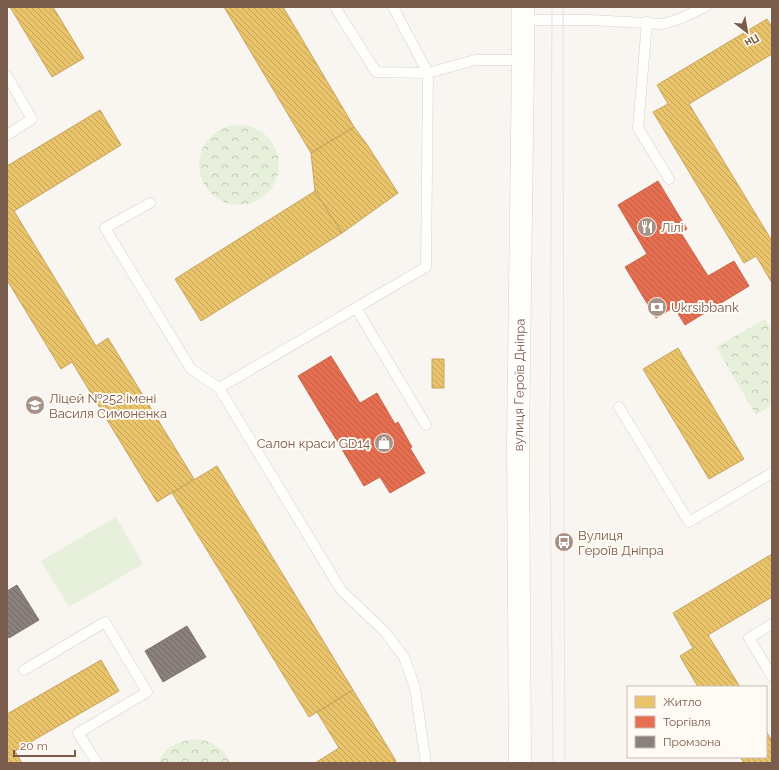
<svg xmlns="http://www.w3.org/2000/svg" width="779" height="770" font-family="Raleway,sans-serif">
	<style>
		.park { fill: url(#park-crowns) }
		.garden { fill: #e7f0db }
		.homes { fill: url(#homes-back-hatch); stroke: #c8a561 }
		.shops { fill: url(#shops-back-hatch); stroke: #c66950 }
		.industry { fill: url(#industry-back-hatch); stroke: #85766e }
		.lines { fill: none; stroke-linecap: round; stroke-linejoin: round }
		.service-casing { stroke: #d7d1cb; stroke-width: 11 }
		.secondary-casing { stroke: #d9d2cb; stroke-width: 23 }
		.service { stroke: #fefefd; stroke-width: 10 }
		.secondary { stroke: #fefefd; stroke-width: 22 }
		.tram { stroke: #e6e3e7; stroke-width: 1 }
		.labels { text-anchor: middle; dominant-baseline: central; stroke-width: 4; stroke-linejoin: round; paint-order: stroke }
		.poi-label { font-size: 13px; fill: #7a5c4d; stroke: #fffaf3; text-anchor: start }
		.street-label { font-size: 13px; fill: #7a5c4d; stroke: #fffaf3 }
	</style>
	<defs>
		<pattern id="park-crowns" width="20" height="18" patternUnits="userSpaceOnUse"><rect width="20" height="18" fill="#e7f0db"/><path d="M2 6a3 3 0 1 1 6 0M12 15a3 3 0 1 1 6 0" fill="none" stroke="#c0c6b4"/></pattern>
		<pattern id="homes-back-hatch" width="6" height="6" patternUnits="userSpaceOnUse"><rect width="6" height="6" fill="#e9c46a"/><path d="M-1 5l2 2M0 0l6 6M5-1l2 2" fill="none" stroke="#c2a259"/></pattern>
		<pattern id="shops-back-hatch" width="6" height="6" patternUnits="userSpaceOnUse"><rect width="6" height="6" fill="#e76f51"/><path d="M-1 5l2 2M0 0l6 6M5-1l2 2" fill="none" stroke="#c05e45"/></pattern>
		<pattern id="industry-back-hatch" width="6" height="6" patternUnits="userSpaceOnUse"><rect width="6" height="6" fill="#8a817c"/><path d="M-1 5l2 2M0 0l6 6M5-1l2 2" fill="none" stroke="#716863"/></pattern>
	</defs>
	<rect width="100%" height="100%" fill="#f9f5f0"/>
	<!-- park -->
	<path class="park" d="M199 165a40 40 0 1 1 80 0a40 40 0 1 1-80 0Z
		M 765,319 L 772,331 L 772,405 L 756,415 L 716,347 Z
		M 197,739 L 210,742 L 222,750 L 231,763 L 158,763 C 166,745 179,741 197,739 Z"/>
	<!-- garden -->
	<path class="garden" d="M 116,517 L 143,564 L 69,607 L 41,561 Z"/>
	<!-- homes -->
	<path class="homes" d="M 10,7 L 53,7 L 84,58 L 52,77 Z
		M 224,7 L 283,7 L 354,127 L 311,153 Z
		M 767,19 L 772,27 L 772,54 L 689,104 L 772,241 L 772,283 L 756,256 L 744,263 L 653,112 L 668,104 L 657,85 Z
		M 100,110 L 121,145 L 14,211 L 96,346 L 108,338 L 194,479 L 157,502 L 72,362 L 61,369 L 7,280 L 7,166 Z
		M 354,127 L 368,146 L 398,193 L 342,233 L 315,191 L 311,153 Z
		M 315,191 L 342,233 L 201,321 L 175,279 Z
		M 678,348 L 744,459 L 709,479 L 643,369 Z
		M 432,359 L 444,359 L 444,388 L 432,388 Z
		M 217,466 L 353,690 L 309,717 L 172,493 Z
		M 772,554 L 772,597 L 708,635 L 740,687 L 698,687 L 680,656 L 693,648 L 673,613 Z
		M 101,660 L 119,691 L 15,751 L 22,763 L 7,763 L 7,714 Z
		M 353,690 L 396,761 L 392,763 L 315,763 L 339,748 L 317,712 Z
		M 766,731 L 772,741 L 772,763 L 744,763 L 740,757 L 766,757 Z"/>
	<!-- shops -->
	<path class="shops" d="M 658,181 L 687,229 L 681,233 L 708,276 L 734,261 L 749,286 L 685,325 L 674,307 L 656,318 L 625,267 L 647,254 L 618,205 Z
		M 331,356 L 360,403 L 377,393 L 395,424 L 398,422 L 412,447 L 410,448 L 425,473 L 390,493 L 380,477 L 364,486 L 298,376 Z"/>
	<!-- industry -->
	<path class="industry" d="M 17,585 L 39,620 L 9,638 L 7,635 L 7,591 Z
		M 187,626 L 206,657 L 163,682 L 145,651 Z"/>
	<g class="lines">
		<!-- service casing -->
		<g class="service-casing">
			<path id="service" d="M 335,7 L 376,72 L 428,73 L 475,60 L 523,60
				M 393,7 L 428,73 L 426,267 L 219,388 L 341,590 L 385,632 L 404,657 L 415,688 L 426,763
				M 523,20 L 590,20 L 663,24 L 679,19 L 705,7
				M 647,22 L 638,128 L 669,179
				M 7,76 L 32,119 L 7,135
				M 150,203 L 105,228 L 191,369 L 219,388
				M 356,308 L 426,425
				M 619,407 L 689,522 L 772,473
				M 772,624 L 749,638 L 772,676
				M 24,670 L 105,622 L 147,692 L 78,733 L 97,763"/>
		</g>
		<!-- secondary casing -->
		<g class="secondary-casing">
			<g id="secondary">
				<path id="s1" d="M 520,763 L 518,443 L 523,60 L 523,7"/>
			</g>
		</g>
		<!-- service -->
		<use href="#service" class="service"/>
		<!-- secondary -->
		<use href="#secondary" class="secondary"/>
		<!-- tram -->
		<path class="tram" d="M 552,7 L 550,466 L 553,763
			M 563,7 L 564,542 L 565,763"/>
	</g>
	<!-- icons -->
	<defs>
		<g id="restaurant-disc" transform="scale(1)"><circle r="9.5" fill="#a69286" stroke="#fffaf3"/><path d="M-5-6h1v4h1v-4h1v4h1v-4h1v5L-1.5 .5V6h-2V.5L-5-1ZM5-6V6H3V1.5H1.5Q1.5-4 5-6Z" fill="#fff"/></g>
		<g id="bank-disc" transform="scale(1)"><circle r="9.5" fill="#a69286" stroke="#fffaf3"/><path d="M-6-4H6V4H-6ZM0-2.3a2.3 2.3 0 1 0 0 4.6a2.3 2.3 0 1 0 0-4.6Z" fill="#fff"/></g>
		<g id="school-disc" transform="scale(1)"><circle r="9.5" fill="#a69286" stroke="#fffaf3"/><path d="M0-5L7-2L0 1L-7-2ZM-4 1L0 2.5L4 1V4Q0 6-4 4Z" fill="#fff"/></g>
		<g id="shop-disc" transform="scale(1)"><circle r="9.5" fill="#a69286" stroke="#fffaf3"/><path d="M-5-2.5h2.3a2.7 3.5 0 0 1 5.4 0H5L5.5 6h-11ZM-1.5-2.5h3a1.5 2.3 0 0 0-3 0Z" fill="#fff"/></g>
		<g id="bus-disc" transform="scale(1)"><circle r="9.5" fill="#a69286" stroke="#fffaf3"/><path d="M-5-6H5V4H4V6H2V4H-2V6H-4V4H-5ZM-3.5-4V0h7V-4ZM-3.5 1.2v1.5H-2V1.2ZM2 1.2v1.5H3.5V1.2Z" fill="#fff"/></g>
	</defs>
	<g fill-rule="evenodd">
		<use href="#restaurant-disc" x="647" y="227"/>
		<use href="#bank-disc" x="657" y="307"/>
		<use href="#school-disc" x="35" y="405"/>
		<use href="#shop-disc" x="384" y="443"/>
		<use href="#bus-disc" x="564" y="542"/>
	</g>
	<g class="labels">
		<!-- poi labels -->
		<g class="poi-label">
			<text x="661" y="227">Лілі</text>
			<text x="671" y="307">Ukrsibbank</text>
			<text x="49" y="398">Ліцей №252 імені<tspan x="49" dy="15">Василя Симоненка</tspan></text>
			<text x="370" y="443" text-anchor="end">Салон краси GD14</text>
			<text x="578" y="535">Вулиця<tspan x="578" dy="15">Героїв Дніпра</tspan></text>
		</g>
		<!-- street labels -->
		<g class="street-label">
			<text stroke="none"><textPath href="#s1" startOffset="378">вулиця Героїв Дніпра</textPath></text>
		</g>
	</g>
	<!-- border -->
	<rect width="779" height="770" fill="none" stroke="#7a5c4d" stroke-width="16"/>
	<!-- legend -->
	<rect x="627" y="686" width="140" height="72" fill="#fffaf3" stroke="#cabbb1"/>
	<rect x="635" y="696" width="20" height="12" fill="#e9c46a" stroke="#cabbb1"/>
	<text x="663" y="706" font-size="12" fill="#7a5c4d">Житло</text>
	<rect x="635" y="716" width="20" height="12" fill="#e76f51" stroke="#cabbb1"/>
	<text x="663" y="726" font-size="12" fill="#7a5c4d">Торгівля</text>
	<rect x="635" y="736" width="20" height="12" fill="#8a817c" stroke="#cabbb1"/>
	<text x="663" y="746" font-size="12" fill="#7a5c4d">Промзона</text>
	<!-- north arrow -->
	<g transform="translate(747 32) rotate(149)" stroke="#fffaf3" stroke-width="3" paint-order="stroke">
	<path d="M0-3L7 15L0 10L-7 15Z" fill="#7a5c4d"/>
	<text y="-6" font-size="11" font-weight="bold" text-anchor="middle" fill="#7a5c4d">Пн</text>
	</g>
	<!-- scale -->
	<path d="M14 750v6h61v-6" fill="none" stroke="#7a5c4d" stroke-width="2"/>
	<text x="20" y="750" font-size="12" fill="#7a5c4d" stroke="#fffaf3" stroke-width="3" paint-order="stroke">20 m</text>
</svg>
